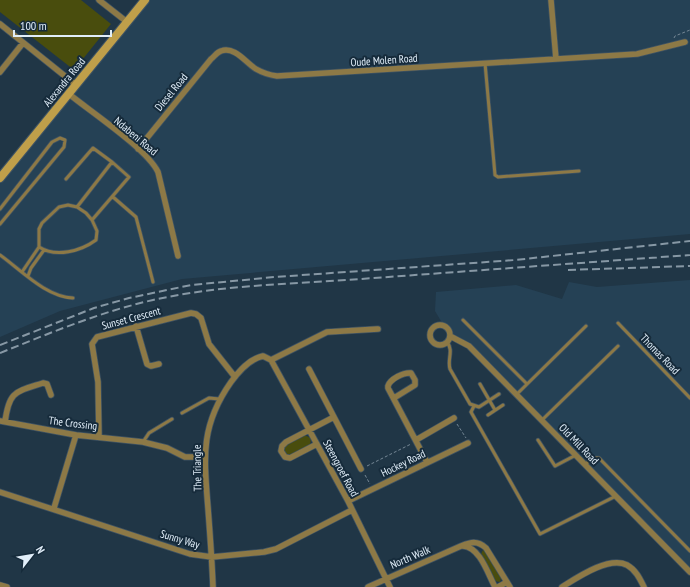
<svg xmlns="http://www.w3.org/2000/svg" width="690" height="587" font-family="'PT Sans Narrow',sans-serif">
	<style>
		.built { fill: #254155 }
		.green { fill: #494d0d }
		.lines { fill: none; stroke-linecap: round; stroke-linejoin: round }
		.lane-casing { stroke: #3f5363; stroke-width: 4.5 }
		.street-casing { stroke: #3f5363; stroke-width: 7 }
		.secondary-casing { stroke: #3f5363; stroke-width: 10 }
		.path { stroke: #758795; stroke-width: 1; stroke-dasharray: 3 2; stroke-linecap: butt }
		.lane { stroke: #8d7946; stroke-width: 3 }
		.street { stroke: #8d7946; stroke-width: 5.5 }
		.secondary { stroke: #bf9f4a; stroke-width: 8 }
		.rail { stroke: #8798a5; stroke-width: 2; stroke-dasharray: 8 4; stroke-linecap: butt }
		.labels { text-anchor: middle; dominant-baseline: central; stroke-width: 4; stroke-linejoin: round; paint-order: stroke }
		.street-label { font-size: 11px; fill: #e1eef9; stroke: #162b3b }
	</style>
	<rect width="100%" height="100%" fill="#203646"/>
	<!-- built -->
	<path class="built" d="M 145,0 L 690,0 L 690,234 L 182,279 L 60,311 L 0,337 L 0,178 Z
		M 690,280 L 690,572 L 469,346 L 450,336 L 435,311 L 436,292 L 516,285 L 562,299 L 569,282 L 597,287 Z"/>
	<!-- green -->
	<path class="green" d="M 0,0 L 81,0 L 111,24 L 74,70 L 0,12 Z
		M 304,435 L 311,438 L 310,446 C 302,450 291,460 284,452 L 285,446 Z
		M 483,550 L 487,551 L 501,578 L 500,582 L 495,581 L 481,554 Z"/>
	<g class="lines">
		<!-- lane casing -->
		<g class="lane-casing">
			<path id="lane" d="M 485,63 L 495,175 L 498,177 L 579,171
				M 66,179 L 93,148 L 112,162 L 129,177 L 92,220
				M 113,197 L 136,217 L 153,282
				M 77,207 L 112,162
				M 0,209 L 52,142 L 60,138 L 65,140 L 64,147 L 0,224
				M 0,255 C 21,270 46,297 73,298
				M 22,272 L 39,247 L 39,229 L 42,223 L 59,207 L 68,205 L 77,207 L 86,213 L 92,220 L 97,231 L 96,240 C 81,251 56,258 39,247
				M 28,276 L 31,268 L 44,250
				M 463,320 L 527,384
				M 618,323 L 690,398
				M 447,342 C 454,351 447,359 450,369 L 470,404 L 479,407 L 499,394
				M 480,384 L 495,410
				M 517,394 L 586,326
				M 474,406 L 471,412 L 540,534 L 616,496
				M 182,413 L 209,398 L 219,399
				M 488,415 L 503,405
				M 542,420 L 618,346
				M 538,440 L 555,466 L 576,455
				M 143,442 L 149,433 L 172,419
				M 585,465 L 592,458 L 599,458 L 690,551"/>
		</g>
		<!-- street casing -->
		<g class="street-casing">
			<path id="street" d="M 99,0 L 127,22
				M 551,0 L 556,59
				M 0,24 L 76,85
				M 0,72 L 23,43
				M 69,94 C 91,112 147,149 158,172 L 178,256
				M 138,149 L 211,59 C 214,57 217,52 221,51 C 235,46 246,63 256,69 C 263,73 269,75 277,76 L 637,54 L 685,42
				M430 335a10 10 0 1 1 20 0a10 10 0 1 1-20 0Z
				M 136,326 L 147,364 L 151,366 L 159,364
				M 450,336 L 469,346 L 690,572
				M 271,360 L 327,332 L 378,329
				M 309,369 L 361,469
				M 394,398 L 415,385 L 415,380 L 411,373 C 404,372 390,379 388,386 L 388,388 L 427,462
				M 0,421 L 76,435 L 143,442 L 167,448 L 185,457 L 204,457
				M 5,422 C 9,391 15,392 43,383 L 47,384 L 51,395
				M 99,437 L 98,382 L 92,344 L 97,337 L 191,313 L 196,314 L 201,318 L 209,344 L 235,377
				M 416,440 L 454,418
				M 317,444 L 290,458 L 285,457 L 281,451 L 282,446 L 286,442 L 334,417
				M 0,492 L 190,554 L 212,557 L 264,552 L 276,549 L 352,510
				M 348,501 L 468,443
				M 54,508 L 76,435
				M 463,546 C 480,547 488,574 495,587
				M 0,585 L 7,587
				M 213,587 C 212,561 210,534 208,508 C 204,457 200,426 231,382 C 239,371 249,359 263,356 L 271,360 L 348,501 L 390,587
				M 368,587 L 461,546 C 471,542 477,540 486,548 L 510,587
				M 498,587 L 507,582
				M 562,587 C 578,577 609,556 627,565 C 636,570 640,579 644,587"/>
		</g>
		<!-- secondary casing -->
		<g class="secondary-casing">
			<path id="secondary" d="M 0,178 L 145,0"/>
		</g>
		<!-- path -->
		<path class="path" d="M 674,38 L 675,36 L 690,30
			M 457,424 L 466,438
			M 367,466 L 411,444
			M 365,475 L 370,484"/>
		<!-- lane -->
		<use href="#lane" class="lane"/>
		<!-- street -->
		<use href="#street" class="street"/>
		<!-- secondary -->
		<use href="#secondary" class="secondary"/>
		<!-- rail -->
		<path class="rail" d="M 568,270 L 690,266
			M 0,345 L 94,308 L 129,298 L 191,285 L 275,277 L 515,260 L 690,241
			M 0,353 C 50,333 100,312 153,300 C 220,285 291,284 360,279 C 470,271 580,263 690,255"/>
	</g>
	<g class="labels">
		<!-- street labels -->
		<g class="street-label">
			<text transform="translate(384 60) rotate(-4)">Oude Molen Road</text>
			<text transform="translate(64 82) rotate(-51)">Alexandra Road</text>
			<text transform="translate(171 92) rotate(-51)">Diesel Road</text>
			<text transform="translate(136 136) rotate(40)">Ndabeni Road</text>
			<text transform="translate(131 318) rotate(-15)">Sunset Crescent</text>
			<text transform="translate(660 354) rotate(46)">Thomas Road</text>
			<text transform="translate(73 423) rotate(7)">The Crossing</text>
			<text transform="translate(579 444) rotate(46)">Old Mill Road</text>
			<text transform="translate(403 463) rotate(-26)">Hockey Road</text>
			<text transform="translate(197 468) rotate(-91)">The Triangle</text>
			<text transform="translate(341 468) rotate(62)">Steengroef Road</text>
			<text transform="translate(180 539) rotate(17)">Sunny Way</text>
			<text transform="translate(410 557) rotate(-23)">North Walk</text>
		</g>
	</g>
	<!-- north arrow -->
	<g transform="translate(32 555) rotate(59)" stroke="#162b3b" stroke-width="3" paint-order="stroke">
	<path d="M0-3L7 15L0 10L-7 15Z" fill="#e1eef9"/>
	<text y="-6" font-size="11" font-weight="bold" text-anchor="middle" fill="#e1eef9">N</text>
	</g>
	<!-- scale -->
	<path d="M14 30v6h97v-6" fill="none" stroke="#e1eef9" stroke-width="2"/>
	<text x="20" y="30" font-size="12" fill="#e1eef9" stroke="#162b3b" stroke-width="3" paint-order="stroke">100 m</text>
</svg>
